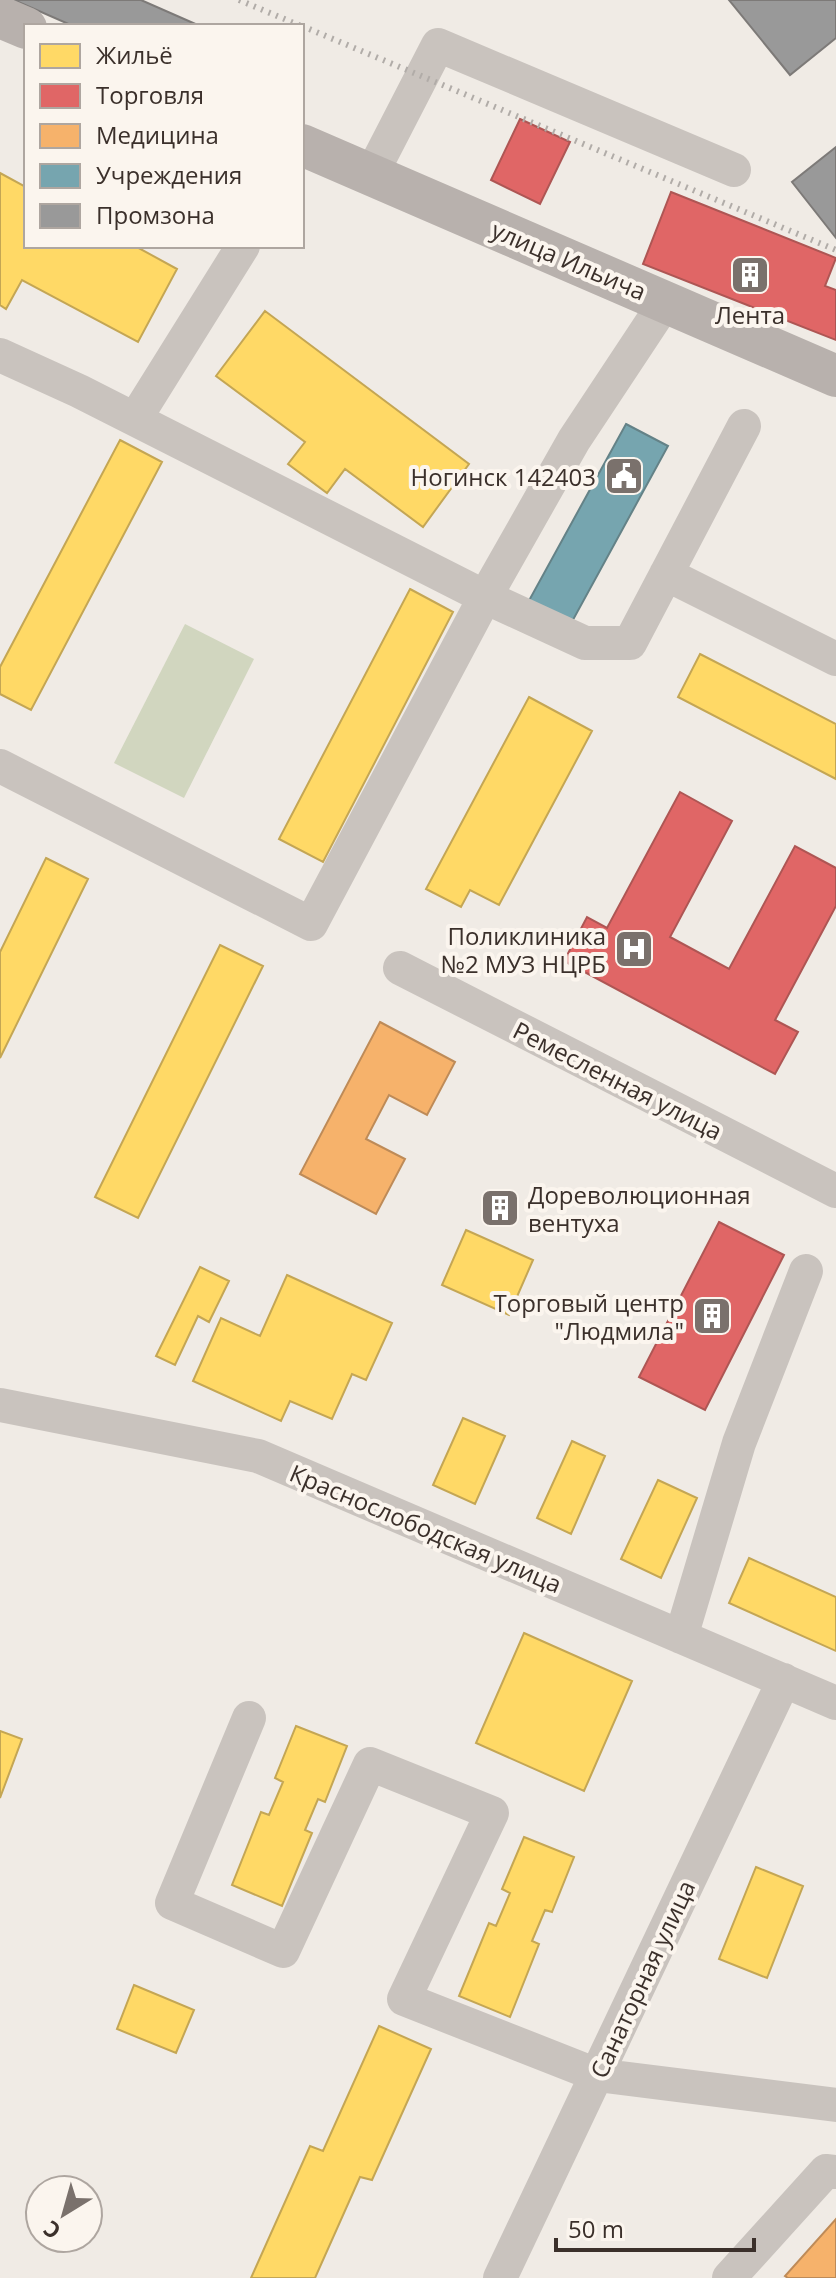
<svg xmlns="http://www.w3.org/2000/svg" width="836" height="2278" font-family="'Open Sans',sans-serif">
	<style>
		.green { fill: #d1d6bf }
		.homes { fill: #ffd966; stroke: #c4a654; stroke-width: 2 }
		.shops { fill: #e06666; stroke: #ae5654; stroke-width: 2 }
		.health { fill: #f6b26b; stroke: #be8b58; stroke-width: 2 }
		.public { fill: #76a5af; stroke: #648287; stroke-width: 2 }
		.industry { fill: #999; stroke: #7d7a78; stroke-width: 2 }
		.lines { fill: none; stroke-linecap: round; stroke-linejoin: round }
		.minor { stroke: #c9c3be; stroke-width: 34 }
		.major { stroke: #b8b1ad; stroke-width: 42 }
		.rail { stroke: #b1aca8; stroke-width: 6; stroke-dasharray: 2 6; stroke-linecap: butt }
		.labels { text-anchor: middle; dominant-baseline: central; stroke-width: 8; stroke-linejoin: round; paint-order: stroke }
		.street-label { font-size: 24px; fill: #3b302b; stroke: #fbf5ee }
		.poi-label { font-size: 24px; fill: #3b302b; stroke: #fbf5ee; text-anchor: end }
	</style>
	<rect width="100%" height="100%" fill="#f0ebe5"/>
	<!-- green -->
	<path class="green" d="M 185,624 L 254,659 L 184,798 L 114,763 Z"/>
	<!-- homes -->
	<path class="homes" d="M 0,173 L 26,187 L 26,246 L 135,246 L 177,269 L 138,342 L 22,280 L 6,309 L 0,305 Z
		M 265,311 L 469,464 L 423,527 L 345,469 L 327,493 L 288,464 L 305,442 L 216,376 Z
		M 120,440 L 162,462 L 31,710 L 0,694 L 0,667 Z
		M 410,589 L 453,612 L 323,862 L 279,839 Z
		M 700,654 L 836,724 L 836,779 L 678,697 Z
		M 529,697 L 592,731 L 499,905 L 470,890 L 461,907 L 426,889 Z
		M 46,858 L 88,879 L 0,1058 L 0,952 Z
		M 220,945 L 263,966 L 138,1218 L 95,1197 Z
		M 494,1191 L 516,1201 L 505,1225 L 483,1216 Z
		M 466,1230 L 533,1260 L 509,1315 L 442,1285 Z
		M 200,1267 L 229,1281 L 209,1322 L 198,1316 L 175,1365 L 156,1356 Z
		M 287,1275 L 392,1323 L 366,1380 L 352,1374 L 332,1419 L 290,1401 L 281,1421 L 193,1381 L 221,1318 L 260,1336 Z
		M 463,1418 L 505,1436 L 475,1504 L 433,1485 Z
		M 572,1441 L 605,1456 L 571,1534 L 537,1518 Z
		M 658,1480 L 697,1498 L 661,1578 L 621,1559 Z
		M 749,1558 L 836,1597 L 836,1651 L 729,1603 Z
		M 524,1633 L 632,1681 L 584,1791 L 476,1743 Z
		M 296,1726 L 347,1746 L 325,1802 L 318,1799 L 305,1830 L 312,1833 L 282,1906 L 232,1885 L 261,1812 L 269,1815 L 283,1782 L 275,1778 Z
		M 0,1731 L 22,1739 L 0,1798 Z
		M 524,1837 L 574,1857 L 552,1912 L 545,1910 L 532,1941 L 539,1944 L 510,2017 L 459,1996 L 489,1923 L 496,1926 L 510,1893 L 502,1889 Z
		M 756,1867 L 803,1886 L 767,1978 L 719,1959 Z
		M 134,1985 L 194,2010 L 176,2053 L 117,2029 Z
		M 379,2026 L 431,2049 L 372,2180 L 360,2177 L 315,2278 L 251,2278 L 310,2146 L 323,2151 Z"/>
	<!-- shops -->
	<path class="shops" d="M 520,119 L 570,142 L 540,204 L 491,180 Z
		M 671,192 L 836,258 L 825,286 L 836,290 L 836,340 L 643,264 Z
		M 680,792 L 732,821 L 670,937 L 729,969 L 795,846 L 836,868 L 836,906 L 775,1020 L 798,1032 L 775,1074 L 564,961 L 587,917 L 607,928 Z
		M 719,1222 L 784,1255 L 705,1410 L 639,1377 Z"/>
	<!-- health -->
	<path class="health" d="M 380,1022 L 455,1062 L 427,1115 L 389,1095 L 366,1139 L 405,1159 L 376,1214 L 300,1174 Z
		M 836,2219 L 836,2278 L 788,2278 L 785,2276 Z"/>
	<!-- public -->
	<path class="public" d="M 626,424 L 668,446 L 568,629 L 526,606 Z"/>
	<!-- industry -->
	<path class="industry" d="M 14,0 L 141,0 L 200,26 L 73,26 Z
		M 729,0 L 836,0 L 836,38 L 790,75 Z
		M 836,147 L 836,238 L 792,182 Z"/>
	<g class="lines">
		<!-- minor -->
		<path class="minor" d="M 371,175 L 438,45 L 734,170
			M 0,355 L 79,391 L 485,597 L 585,643 L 630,643 L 744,426
			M 135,419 L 243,246
			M 666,574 L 836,659
			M 0,766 L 311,924 L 485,597 L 574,440 L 666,301
			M 400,968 L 836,1191
			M 0,1405 L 258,1456 L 836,1703
			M 681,1637 L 739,1443 L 806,1271
			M 249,1718 L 172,1903 L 283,1951 L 370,1764 L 492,1813 L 404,1999 L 597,2075 L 836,2105
			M 500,2278 L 784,1680
			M 729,2278 L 826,2171 L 836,2172"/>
		<!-- major -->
		<path class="major" d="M 0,17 L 26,28
			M 302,145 L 836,376"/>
		<!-- rail -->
		<path class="rail" d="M 239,0 L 301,26
			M 302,26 L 836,250"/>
	</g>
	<!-- icons -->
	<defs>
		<g id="building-square" transform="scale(2)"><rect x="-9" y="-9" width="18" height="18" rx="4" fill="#7a716c" stroke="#fbf5ee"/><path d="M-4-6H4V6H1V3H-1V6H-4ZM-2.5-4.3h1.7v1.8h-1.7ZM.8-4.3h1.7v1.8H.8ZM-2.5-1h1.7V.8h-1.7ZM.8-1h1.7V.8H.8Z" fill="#fff"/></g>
		<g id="civic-square" transform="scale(2)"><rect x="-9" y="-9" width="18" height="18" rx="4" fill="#7a716c" stroke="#fbf5ee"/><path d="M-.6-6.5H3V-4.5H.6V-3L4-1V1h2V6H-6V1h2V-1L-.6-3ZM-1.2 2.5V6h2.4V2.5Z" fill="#fff"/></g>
		<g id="hospital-square" transform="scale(2)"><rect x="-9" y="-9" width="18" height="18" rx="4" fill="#7a716c" stroke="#fbf5ee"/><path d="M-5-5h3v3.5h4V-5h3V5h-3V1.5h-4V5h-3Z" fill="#fff"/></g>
	</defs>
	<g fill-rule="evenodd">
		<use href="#building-square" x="750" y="275"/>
		<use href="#civic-square" x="624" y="476"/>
		<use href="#hospital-square" x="634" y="949"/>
		<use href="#building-square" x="500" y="1208"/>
		<use href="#building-square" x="712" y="1316"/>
	</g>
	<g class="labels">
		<!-- street labels -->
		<g class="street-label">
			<text transform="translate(569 260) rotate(23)">улица Ильича</text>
			<text transform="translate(618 1080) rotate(27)">Ремесленная улица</text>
			<text transform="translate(426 1528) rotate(23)">Краснослободская улица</text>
			<text transform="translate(642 1979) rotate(-65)">Санаторная улица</text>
		</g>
		<!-- poi labels -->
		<g class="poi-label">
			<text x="750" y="314" text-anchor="middle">Лента</text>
			<text x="596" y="476">Ногинск 142403</text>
			<text x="606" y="935">Поликлиника<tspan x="606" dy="28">№2 МУЗ НЦРБ</tspan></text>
			<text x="528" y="1194" text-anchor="start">Дореволюционная<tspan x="528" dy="28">вентуха</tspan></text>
			<text x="684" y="1302">Торговый центр<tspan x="684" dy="28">"Людмила"</tspan></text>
		</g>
	</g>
	<!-- legend -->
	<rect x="24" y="24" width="280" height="224" fill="#fbf5ee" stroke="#aea6a0" stroke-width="2"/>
	<rect x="40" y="44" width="40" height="24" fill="#ffd966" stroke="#aea6a0" stroke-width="2"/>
	<text x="96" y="64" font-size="24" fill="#3b302b">Жильё</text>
	<rect x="40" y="84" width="40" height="24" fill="#e06666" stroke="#aea6a0" stroke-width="2"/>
	<text x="96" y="104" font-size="24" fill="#3b302b">Торговля</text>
	<rect x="40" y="124" width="40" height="24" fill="#f6b26b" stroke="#aea6a0" stroke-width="2"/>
	<text x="96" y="144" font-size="24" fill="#3b302b">Медицина</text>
	<rect x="40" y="164" width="40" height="24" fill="#76a5af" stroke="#aea6a0" stroke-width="2"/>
	<text x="96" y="184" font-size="24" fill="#3b302b">Учреждения</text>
	<rect x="40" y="204" width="40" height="24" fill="#999999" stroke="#aea6a0" stroke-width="2"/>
	<text x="96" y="224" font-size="24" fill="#3b302b">Промзона</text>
	<!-- north arrow -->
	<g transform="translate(64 2214) rotate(217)"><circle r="38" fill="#fbf5ee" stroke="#aea6a0" stroke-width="2"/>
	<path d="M0-6L14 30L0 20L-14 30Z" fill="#7a716c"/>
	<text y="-12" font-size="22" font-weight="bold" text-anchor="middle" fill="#3b302b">С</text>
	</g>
	<!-- scale -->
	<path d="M556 2238v12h198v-12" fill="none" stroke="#3b302b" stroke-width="4"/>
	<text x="568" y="2238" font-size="24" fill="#3b302b" stroke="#fbf5ee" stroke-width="6" paint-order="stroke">50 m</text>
</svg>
